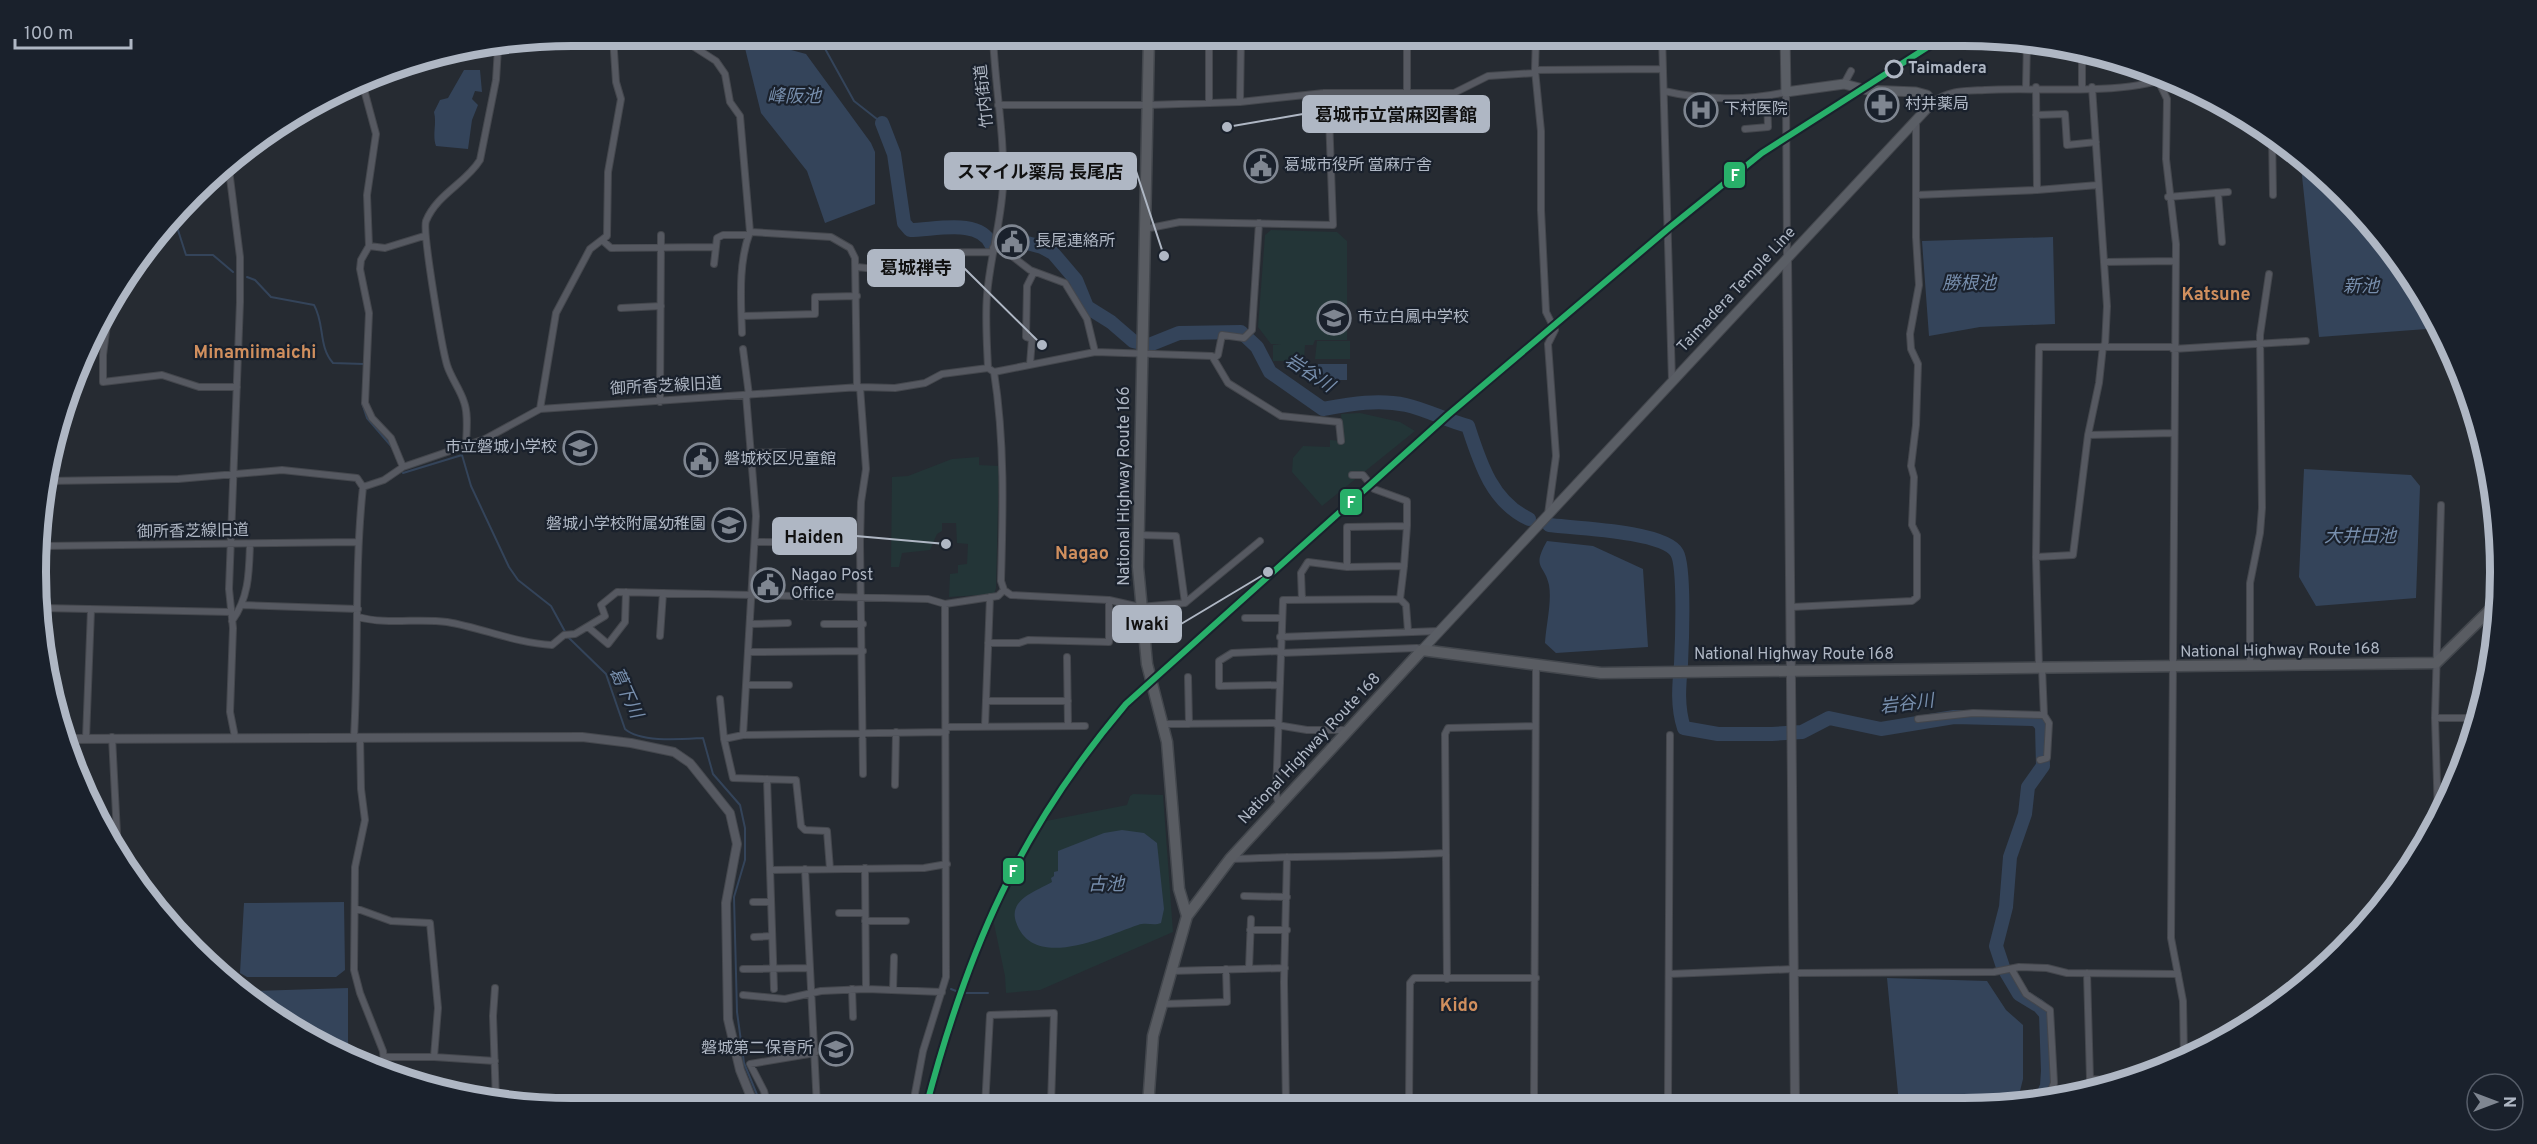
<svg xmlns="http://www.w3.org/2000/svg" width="2537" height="1144" font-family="Overpass,'Noto Sans JP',sans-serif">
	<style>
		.green { fill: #233537 }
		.water { fill: #34445a }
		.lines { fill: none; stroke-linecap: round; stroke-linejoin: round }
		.stream { stroke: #34445a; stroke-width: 2 }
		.river { stroke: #34445a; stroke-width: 14 }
		.minor-casing { stroke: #44474d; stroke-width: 8 }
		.tertiary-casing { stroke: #44474d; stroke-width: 10 }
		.secondary-casing { stroke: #44474d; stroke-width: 11 }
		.trunk-casing { stroke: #43474d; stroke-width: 13 }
		.minor { stroke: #565961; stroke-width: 6 }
		.tertiary { stroke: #565961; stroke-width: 8 }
		.secondary { stroke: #5a5e65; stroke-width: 9 }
		.trunk { stroke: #595c62; stroke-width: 10 }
		.rail-1-casing { stroke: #1a212c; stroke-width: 10 }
		.rail-1 { stroke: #28b06a; stroke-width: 6 }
		.stop-dot { fill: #1a212c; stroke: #afb7c4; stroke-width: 3 }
		.labels { text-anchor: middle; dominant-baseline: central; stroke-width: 4.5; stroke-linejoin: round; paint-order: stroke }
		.stop-label { font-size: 16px; font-weight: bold; fill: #afb7c4; stroke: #1a212c; text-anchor: start }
		.street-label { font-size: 16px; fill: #afb7c4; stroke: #1a212c }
		.poi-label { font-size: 16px; fill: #afb7c4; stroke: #1a212c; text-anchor: start }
		.water-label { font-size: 18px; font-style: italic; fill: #778eac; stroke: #1a212c }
		.neighbourhood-label { font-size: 18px; font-weight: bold; fill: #d08f5e; stroke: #1a212c }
		.rim { fill: none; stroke: #afb7c4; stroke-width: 8 }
		.leader { fill: none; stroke: #afb7c4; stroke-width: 2 }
		.callout-dot { fill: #afb7c4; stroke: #1a212c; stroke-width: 2 }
		.callout { fill: #afb7c4; stroke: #afb7c4; stroke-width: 2 }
		.callout-label { font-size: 18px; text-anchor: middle; font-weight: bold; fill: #111 }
		.line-badge { stroke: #1a212c; stroke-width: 2 }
		.badge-label { font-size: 16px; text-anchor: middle; font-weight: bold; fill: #fff }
	</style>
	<rect width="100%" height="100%" fill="#262b32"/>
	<!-- green -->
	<path class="green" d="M 1271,230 L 1337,232 L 1347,241 L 1347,340 L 1315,340 L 1313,345 L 1305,345 L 1304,361 L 1273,361 L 1273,345 L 1281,344 L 1271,344 L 1258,327 L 1265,235 Z
		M 1317,341 L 1350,341 L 1350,359 L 1315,359 Z
		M 1360,413 L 1400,422 L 1415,431 L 1322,506 L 1292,472 L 1293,458 L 1303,446 L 1330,447 L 1330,440 L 1343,441 L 1341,414 Z
		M 979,457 L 979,465 L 999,466 L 996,588 L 994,594 L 949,597 L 950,574 L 958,573 L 958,565 L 967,564 L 968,544 L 957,543 L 956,523 L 942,523 L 942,531 L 937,534 L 930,550 L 902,553 L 899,567 L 891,567 L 892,477 L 908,476 L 952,459 Z
		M 1133,794 L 1163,795 L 1173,932 L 1040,990 L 1006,993 L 1005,976 L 993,919 L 1046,821 L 1127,805 L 1130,796 Z"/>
	<!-- water -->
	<path class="water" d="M 742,36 L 772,36 L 780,47 L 806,54 L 871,143 L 875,152 L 875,204 L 825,223 L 807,171 L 761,113 Z
		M 464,70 L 480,70 L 482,92 L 475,91 L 472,99 L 478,105 L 472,120 L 468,149 L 436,146 C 432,135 437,124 434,112 L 440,100 L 448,98 Z
		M 2300,157 L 2344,193 L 2410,274 L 2440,328 L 2319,337 Z
		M 2053,237 L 2055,324 L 1980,327 L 1929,336 L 1922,241 Z
		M 1318,364 L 1347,364 L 1347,380 L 1318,380 Z
		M 2304,469 L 2411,475 L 2420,486 L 2416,598 L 2316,606 L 2299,577 Z
		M 1547,541 L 1593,546 L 1643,569 L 1648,647 L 1556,653 L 1545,643 C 1546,625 1552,602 1549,585 C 1545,564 1531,569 1547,541 Z
		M 1122,830 L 1144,833 L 1157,843 L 1164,909 L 1161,923 C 1154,926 1146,922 1138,925 C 1105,936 1033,972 1016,922 C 1008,899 1037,891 1052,882 L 1051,878 L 1054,876 L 1054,872 L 1058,871 L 1058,851 L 1104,833 Z
		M 344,902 L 345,970 L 336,977 L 247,977 L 240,973 L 244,903 Z
		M 1887,978 L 1987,981 L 2006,1010 L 2023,1025 L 2023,1079 L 2017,1103 L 1899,1104 Z
		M 348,988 L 348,1055 L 250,994 L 252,991 Z"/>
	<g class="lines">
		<!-- stream -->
		<path class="stream" d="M 818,36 L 854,101 L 882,123
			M 171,227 L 177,227 L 186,255 L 213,255 L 233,272
			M 247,277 L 255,280 L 271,297 L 314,305 C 325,324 318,346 333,363 L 364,364
			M 362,403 L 367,418 L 392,447
			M 403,473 L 462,455 L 471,486 L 509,567 L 518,580 L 551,606 L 568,637 L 606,674 L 625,729 C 641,743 683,739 703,738 L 713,774 L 740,805 L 745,828 L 745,860 L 734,897 L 737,1012 L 744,1063 L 762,1107
			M 951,989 L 961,993 L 988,993"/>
		<!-- river -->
		<path class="river" d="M 882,123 L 894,154 L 904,223 L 910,230 C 935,230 979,218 991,244 L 1027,243 L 1042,247 L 1053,253 L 1076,280 L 1087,307 L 1111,322 L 1133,341 L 1149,345 L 1179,333 L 1241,332 L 1257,347 L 1270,372 L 1323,409 C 1351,404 1378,399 1406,405 C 1428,410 1447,421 1468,426 C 1480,463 1492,502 1529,519
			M 1549,525 C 1574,528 1665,531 1677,553 C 1685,567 1682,644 1681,664 C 1679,685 1677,707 1684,728 L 1718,734 L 1772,734 L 1802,732 L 1829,718 L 1881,729 L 1954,717 L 2032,719 L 2037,720 L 2042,726 L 2043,766 L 2028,787 L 2025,814 L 2010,857 L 2006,907 L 1996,946 L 2003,967 L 2019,994 L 2039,1006 L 2046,1014 L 2048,1071 L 2047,1086 L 2040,1102"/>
		<!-- minor casing -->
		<g class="minor-casing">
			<path id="minor" d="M 677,36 L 716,61 L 725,74 L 730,102 L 740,116 L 750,232 L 831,237 L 850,248 L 855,258 L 857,388
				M 1209,36 L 1209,103
				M 1536,36 L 1535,70 L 1541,131 L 1541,210 L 1546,312 L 1555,330 L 1548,344 L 1556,456 L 1548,514
				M 1662,36 L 1672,381
				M 1907,41 L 1908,36
				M 2082,50 L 2082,87
				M 1535,70 L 1662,69
				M 362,82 L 376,134 L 367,195 L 369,246 L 361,260 L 360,269 L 369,313 L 365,403 L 372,418 L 391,438 L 403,467
				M 2159,82 L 2167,99 L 2166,159 L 2176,244 L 2171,938 L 2183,1001 L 2184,1059
				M 1844,84 L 1851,71
				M 2026,87 L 2027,42
				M 2036,87 L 2037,190
				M 2092,87 L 2107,306 L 2105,346
				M 1664,91 C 1702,100 1748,101 1786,92 L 1787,258
				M 1407,93 L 1407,36
				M 1240,102 L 1241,36
				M 1933,102 C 1949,90 1966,91 1985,90 C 2032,87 2133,96 2169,76
				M 998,105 L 1149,105 L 1240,102 L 1324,93 L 1454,93 L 1488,76 L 1535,73
				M 2036,115 L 2065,114 L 2067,145 L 2096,142
				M 1745,129 L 1768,127 L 1767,97
				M 2272,134 L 2273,195
				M 228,162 L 240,257 L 240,302 L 229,589 L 233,628 L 230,712 L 235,737
				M 2218,193 L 2222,242
				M 1916,195 L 2037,190 L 2098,185
				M 2168,197 L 2228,192
				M 1145,229 L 1180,222 L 1333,225 L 1329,116 L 1324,93
				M 602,240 L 611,248 L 714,247
				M 369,246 L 385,248 L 424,236
				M 993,248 L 1004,250 L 1030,270 L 1065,283 L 1087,319 L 1095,352
				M 2104,262 L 2175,261
				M 714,264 L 717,238 L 723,235 L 749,235
				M 857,267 L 893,271 L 895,253 L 992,252
				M 110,301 L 103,355 L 103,382 L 162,375 L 199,387 L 237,387
				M 621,308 L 661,306
				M 742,316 L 815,314 L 815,297 L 857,296
				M 742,333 C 741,300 738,263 750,232
				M 743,349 L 749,395
				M 2173,349 L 2306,341
				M 1214,358 L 1218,355 L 1222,335 L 1244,338 L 1252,330 L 1259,223
				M 1030,364 L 1032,339 L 1026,337 L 1027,286 L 1034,272
				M 988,368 C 987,344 985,319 987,295 C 990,258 1001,223 1003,186 C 1005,136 995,87 993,36
				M 994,372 L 1095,352 L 1212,356 L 1228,383 L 1281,416 L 1339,422 L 1341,441
				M 860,387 L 866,469 L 861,502 L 860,543 L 863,774
				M 660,402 L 661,235
				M 540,409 L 556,313 L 590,249 L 607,236 L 608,172 L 621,99 L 616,82 L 613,36
				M 2088,435 L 2174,433
				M 466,448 C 466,434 469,415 464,402 C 460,389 451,378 447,365 C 442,348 422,231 426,221 C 437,194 466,183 480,160 L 496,80 L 498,48
				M 751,453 L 784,452
				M 1352,475 L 1363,475 L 1374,489 L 1407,501 L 1407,526
				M 46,481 L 178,479 L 282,470 L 357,478 L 363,487
				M 1407,526 L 1404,566 L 1347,567 L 1347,527 Z
				M 1139,535 L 1176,536 L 1185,603
				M 755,542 L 860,543
				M 44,546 L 357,542
				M 2036,557 L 2073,555 L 2088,435 L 2099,383 L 2103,346
				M 1400,599 L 1404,566
				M 1302,600 L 1301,573 L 1308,562 L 1347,567
				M 243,605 L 358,609
				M 1792,607 L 1912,601 L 1917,597 L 1917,535 L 1912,525 L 1914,477 L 1911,466 L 1916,425 L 1918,364 L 1911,349 L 1910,334 L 1919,285 L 1916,237 L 1916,120
				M 42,608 L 231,612
				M 358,617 C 388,625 417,618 447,622 C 483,628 515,643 552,645 L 564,635 L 575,634 L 605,616 L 601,605 L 617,592 L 928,599 L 945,604
				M 1245,618 L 1281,618
				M 232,621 C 249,597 249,573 250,544
				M 751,624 L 788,623
				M 824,624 L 863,624
				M 588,627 L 608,644 L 625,622 L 626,592
				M 660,636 L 663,593
				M 1280,637 L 1439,631
				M 988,643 L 1019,643 L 1028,640 L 1109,642 L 1109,600
				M 750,652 L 863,651
				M 1280,653 L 1417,648 L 1422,650
				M 1067,657 L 1068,726
				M 2250,666 L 2250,583 L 2260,533 L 2262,508 L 2260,335 L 2269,274
				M 2039,668 L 2036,557 L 2039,347 L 2173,347
				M 1188,677 L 1189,724
				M 747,685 L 789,685
				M 1278,685 L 1219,686 L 1219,661 L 1232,653 L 1280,651
				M 720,699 L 724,739
				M 987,701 L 1068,701
				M 2435,718 L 2478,718
				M 1918,719 L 1973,713 L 2044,715
				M 1163,724 L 1277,723
				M 1277,725 L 1307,730 L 1348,730
				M 985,726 L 990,597
				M 946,727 L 1085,726
				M 743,735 L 756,516 L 746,395
				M 112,737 L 118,853
				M 354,737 C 359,653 354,570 363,487 L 384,480 L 403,467 L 485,439 L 540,409 L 860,387 L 895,388 L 925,383 L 942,374 L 988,368 L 994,372 C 1005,442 1003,511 1001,581 L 1004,590 L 1011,595 L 1109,600 L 1140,607 L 1185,603 L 1260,541
				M 360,737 L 361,789 L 365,820 L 355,867 L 354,970 L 360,993 L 383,1051 L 385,1073
				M 86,738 L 91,610
				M 2040,760 L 2047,758 L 2049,723 L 2044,715 L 2042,668
				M 767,779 L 774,989
				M 895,785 L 896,732
				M 1279,805 L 1276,794 L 1283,600 L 1400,599 L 1406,605 L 1408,631
				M 2438,816 L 2435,718 L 2441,505
				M 1230,859 C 1301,856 1373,857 1445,853
				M 865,868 L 866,989
				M 805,869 L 817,1107
				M 830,869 L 827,831 L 805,830 L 801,826 L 796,780 L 733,778 L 724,739 L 743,735 L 946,732
				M 770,870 L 924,868 L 947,864
				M 1244,896 L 1287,897
				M 753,902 L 771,902
				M 355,908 L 391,921 L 430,923 L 438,1008 L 434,1057
				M 839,913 L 865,913
				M 865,921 L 906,921
				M 1250,930 L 1287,930
				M 754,937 L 772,936
				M 1249,968 L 1251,919
				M 743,969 L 808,968
				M 2012,970 L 2026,994 L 2050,1010 L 2054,1083 L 2047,1100
				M 1171,971 L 1285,968
				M 1794,973 L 1994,972 L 2019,967 L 2047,968 L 2067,973 L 2178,974
				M 2087,973 L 2090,1079 L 2120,1081
				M 1669,974 L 1794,969
				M 1447,979 L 1445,734 L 1448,728 L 1535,726
				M 495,988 L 493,1016 L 496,1101
				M 852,989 L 853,1017
				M 893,990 L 894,957
				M 743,995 L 785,999 L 821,991 L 866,989 L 942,992
				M 1162,1004 L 1227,1002 L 1226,969
				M 384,1057 L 434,1057 L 495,1061
				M 1668,1098 L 1670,735
				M 913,1104 L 923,1051 L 946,977 L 945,604 L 998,596 L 1004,590
				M 1766,1104 L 1795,1103
				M 1148,1105 L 1286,1102 L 1387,1105
				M 1409,1105 L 1410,983 L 1414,978 L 1536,978
				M 1433,1105 L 1534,1105
				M 1534,1105 L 1536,666
				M 1534,1105 L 1668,1098 L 1694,1104
				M 1286,1106 L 1284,982 L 1287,857
				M 768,1107 L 764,1091 L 750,1064 L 815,1053
				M 985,1107 L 990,1015 L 1054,1013 L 1051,1104"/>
		</g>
		<!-- tertiary casing -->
		<g class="tertiary-casing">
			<path id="tertiary" d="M 1787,258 L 1795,1104
				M 63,739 L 582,737 L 631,743 L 674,752 L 690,763 L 730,813 L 737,844 L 726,903 L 728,1019 L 740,1070 L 755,1107
				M 842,1107 L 927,1104 L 1107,1106"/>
		</g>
		<!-- secondary casing -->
		<g class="secondary-casing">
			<path id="secondary" d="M 1422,650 L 1933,102 L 1927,95 L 1916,92 L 1867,90 L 1844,84 L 1786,92 L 1785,36"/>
		</g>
		<!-- trunk casing -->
		<g class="trunk-casing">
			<path id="trunk" d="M 1187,916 L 1230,859 L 1422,650 L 1601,673 L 2436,663 L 2498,602
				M 1148,1106 L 1153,1036 L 1187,916 L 1179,889 L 1167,742 L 1147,664 L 1138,567 L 1149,36"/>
		</g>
		<!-- minor -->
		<use href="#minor" class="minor"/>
		<!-- tertiary -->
		<use href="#tertiary" class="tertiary"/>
		<!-- secondary -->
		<use href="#secondary" class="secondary"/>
		<!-- trunk -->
		<use href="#trunk" class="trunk"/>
		<!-- rail-1 casing -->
		<g class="rail-1-casing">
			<path id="rail-1" d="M 926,1107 C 968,948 1019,830 1126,704 L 1448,415 L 1669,228 L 1762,153 L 1945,36"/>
		</g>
		<!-- rail-1 -->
		<use href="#rail-1" class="rail-1"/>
	</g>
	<!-- icons -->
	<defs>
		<g id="pharmacy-ring" transform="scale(1.725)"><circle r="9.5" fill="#1a212c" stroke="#7f8691" stroke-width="1.5"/><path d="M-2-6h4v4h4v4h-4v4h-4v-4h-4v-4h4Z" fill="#7f8691"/></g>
		<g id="hospital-ring" transform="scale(1.725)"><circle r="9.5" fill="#1a212c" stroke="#7f8691" stroke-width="1.5"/><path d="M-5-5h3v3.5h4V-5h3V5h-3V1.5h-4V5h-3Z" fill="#7f8691"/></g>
		<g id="civic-ring" transform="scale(1.725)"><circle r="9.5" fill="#1a212c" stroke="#7f8691" stroke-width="1.5"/><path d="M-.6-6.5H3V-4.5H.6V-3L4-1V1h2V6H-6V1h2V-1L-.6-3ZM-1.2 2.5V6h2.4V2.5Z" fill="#7f8691"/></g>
		<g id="school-ring" transform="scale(1.725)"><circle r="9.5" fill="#1a212c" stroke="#7f8691" stroke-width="1.5"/><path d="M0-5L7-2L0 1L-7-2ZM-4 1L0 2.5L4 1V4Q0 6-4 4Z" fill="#7f8691"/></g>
	</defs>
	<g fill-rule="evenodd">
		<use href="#pharmacy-ring" x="1882" y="105"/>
		<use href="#hospital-ring" x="1701" y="110"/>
		<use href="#civic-ring" x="1261" y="166"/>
		<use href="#civic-ring" x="1012" y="242"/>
		<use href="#school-ring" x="1334" y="318"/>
		<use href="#school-ring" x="580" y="448"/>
		<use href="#civic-ring" x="701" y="460"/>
		<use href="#school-ring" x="729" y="525"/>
		<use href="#civic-ring" x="768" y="585"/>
		<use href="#school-ring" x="836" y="1049"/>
	</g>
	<!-- markers -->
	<circle class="stop-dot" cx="1894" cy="69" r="8"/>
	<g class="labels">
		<!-- stop labels -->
		<g class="stop-label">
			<text x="1908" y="69">Taimadera</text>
		</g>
		<!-- street labels -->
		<g class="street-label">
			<text transform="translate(985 96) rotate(-96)">竹内街道</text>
			<text transform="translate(1737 290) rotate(-47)">Taimadera Temple Line</text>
			<text transform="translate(666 387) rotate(-3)">御所香芝線旧道</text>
			<text transform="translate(1125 486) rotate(-90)">National Highway Route 166</text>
			<text transform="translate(193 532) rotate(-1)">御所香芝線旧道</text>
			<text transform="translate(2280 651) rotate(-1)">National Highway Route 168</text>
			<text x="1794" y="655">National Highway Route 168</text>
			<text transform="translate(1310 749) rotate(-47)">National Highway Route 168</text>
		</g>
		<!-- poi labels -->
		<g class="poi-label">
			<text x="1905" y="105">村井薬局</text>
			<text x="1724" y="110">下村医院</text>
			<text x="1284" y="166">葛城市役所 當麻庁舎</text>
			<text x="1035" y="242">長尾連絡所</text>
			<text x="1357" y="318">市立白鳳中学校</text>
			<text x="557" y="448" text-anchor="end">市立磐城小学校</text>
			<text x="724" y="460">磐城校区児童館</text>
			<text x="706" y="525" text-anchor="end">磐城小学校附属幼稚園</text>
			<text x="791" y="576">Nagao Post<tspan x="791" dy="18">Office</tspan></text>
			<text x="813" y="1049" text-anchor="end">磐城第二保育所</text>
		</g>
		<!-- water labels -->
		<g class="water-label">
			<text x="794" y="97">峰阪池</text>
			<text x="1969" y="284">勝根池</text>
			<text x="2361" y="287">新池</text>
			<text transform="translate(1309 374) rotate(33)">岩谷川</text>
			<text x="2360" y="537">大井田池</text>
			<text transform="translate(625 693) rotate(65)">葛下川</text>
			<text transform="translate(1907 705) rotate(-7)">岩谷川</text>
			<text x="1106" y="885">古池</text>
		</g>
		<!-- neighbourhood labels -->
		<g class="neighbourhood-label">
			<text x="2216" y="295">Katsune</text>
			<text x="255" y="353">Minamiimaichi</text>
			<text x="1082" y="554">Nagao</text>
			<text x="1459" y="1006">Kido</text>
		</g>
	</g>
	<!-- crop -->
	<path d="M0 0H2537V1144H0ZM572 46H1964A526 526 0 0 1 2490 572V572A526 526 0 0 1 1964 1098H572A526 526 0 0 1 46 572V572A526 526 0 0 1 572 46Z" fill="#1a212c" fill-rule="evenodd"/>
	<path class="rim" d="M572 46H1964A526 526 0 0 1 2490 572V572A526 526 0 0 1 1964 1098H572A526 526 0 0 1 46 572V572A526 526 0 0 1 572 46Z"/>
	<!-- callouts -->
	<path class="leader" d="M1227 127L1303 114M1164 256L1136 171M1042 345L964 268M946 544L856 536M1268 572L1181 624"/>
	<g class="callout-dot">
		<circle cx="1227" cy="127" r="6"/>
		<circle cx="1164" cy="256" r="6"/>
		<circle cx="1042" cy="345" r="6"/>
		<circle cx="946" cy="544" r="6"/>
		<circle cx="1268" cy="572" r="6"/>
	</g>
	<g class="callout">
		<rect x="1303" y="96" width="186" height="36" rx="6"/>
		<rect x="945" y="153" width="191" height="36" rx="6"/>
		<rect x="868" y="250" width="96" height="36" rx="6"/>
		<rect x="773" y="518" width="83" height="36" rx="6"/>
		<rect x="1113" y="606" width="68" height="36" rx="6"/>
	</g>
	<g class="callout-label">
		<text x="1396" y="121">葛城市立當麻図書館</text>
		<text x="1040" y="178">スマイル薬局 長尾店</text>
		<text x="916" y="274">葛城禅寺</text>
		<text x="814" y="543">Haiden</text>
		<text x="1147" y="630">Iwaki</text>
	</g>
	<g class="line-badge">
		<rect x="1723" y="161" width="23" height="28" rx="6" fill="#28b06a"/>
		<rect x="1339" y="488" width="24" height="28" rx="6" fill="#28b06a"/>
		<rect x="1002" y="857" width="23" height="28" rx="6" fill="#28b06a"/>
	</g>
	<g class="badge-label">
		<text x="1735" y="181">F</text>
		<text x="1351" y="508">F</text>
		<text x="1013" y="877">F</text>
	</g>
	<!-- north arrow -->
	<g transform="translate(2495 1102) rotate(90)"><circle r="28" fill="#1a212c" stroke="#565d69" stroke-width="1.5"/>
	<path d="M0-4.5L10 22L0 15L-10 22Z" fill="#7f8691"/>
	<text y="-9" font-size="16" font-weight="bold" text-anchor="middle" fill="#afb7c4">N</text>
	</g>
	<!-- scale -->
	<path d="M15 39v9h116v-9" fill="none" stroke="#afb7c4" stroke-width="3"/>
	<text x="24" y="39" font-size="18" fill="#afb7c4" stroke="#1a212c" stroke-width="4.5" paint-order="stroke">100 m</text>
</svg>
